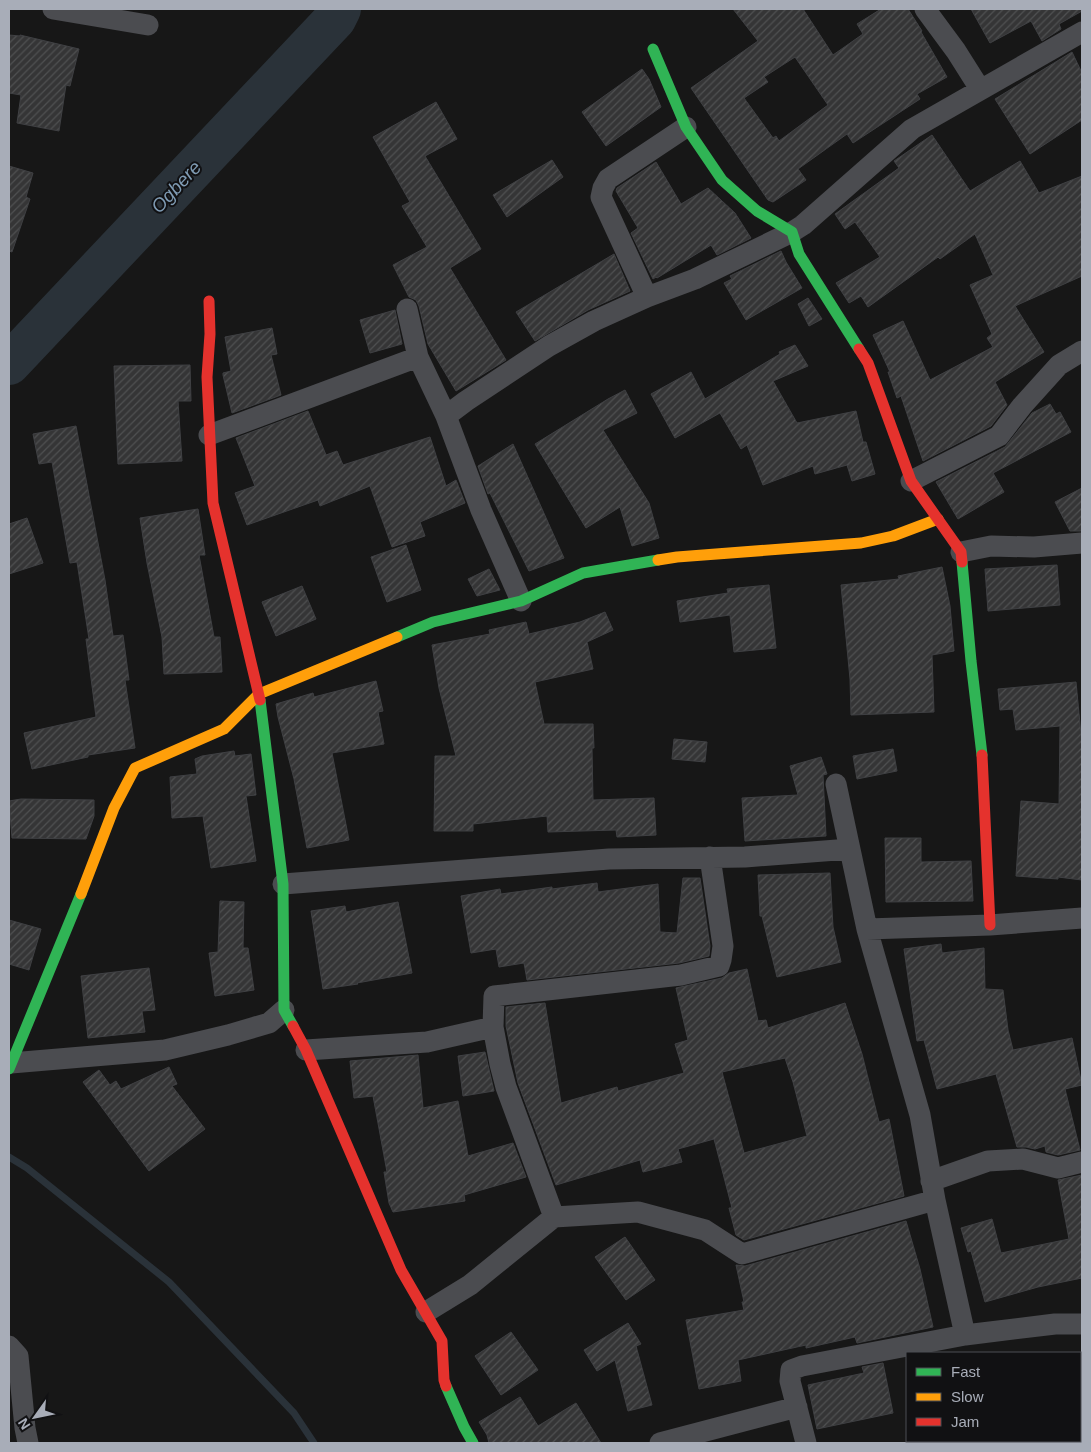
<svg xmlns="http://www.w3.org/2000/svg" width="1091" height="1452" font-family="Arial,sans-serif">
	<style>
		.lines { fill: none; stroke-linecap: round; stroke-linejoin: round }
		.stream { stroke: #2a3239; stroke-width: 7 }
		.river { stroke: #2a3239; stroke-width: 42 }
		.building { fill: url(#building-hatch); stroke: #3f4043; fill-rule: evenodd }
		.street { stroke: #4b4c50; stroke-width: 21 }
		.fast { stroke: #30b455; stroke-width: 11 }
		.slow { stroke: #ff9f0a; stroke-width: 11 }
		.jam { stroke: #e5322d; stroke-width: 11 }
		.labels { text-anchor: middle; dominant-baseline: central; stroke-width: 4; stroke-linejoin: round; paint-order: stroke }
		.water-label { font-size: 19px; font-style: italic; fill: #7f9bb3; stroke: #111113 }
	</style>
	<defs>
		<pattern id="building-hatch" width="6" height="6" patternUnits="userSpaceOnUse" patternTransform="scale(1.25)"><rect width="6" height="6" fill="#353536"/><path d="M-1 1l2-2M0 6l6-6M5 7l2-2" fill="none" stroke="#4f5051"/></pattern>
	</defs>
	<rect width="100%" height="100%" fill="#171717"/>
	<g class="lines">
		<!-- stream -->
		<path class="stream" d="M 9,1157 L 27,1168 L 169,1282 L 294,1413 L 314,1443"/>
		<!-- river -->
		<path class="river" d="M 9,364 L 335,19 L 340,9"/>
	</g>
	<!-- building -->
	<path class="building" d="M 733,9 L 803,9 L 833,55 L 863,34 L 857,24 L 881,9 L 908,9 L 922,31 L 921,32 L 947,77 L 917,94 L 920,99 L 853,143 L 847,134 L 798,169 L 806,180 L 773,202 L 768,200 L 691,88 L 758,41 ZM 795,57 L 828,105 L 779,141 L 776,136 L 773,138 L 744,98 L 768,82 L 764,77 Z
		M 971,9 L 1082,9 L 1082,11 L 1059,24 L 1061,29 L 1042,41 L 1031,21 L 990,43 Z
		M 9,35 L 20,36 L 20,35 L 79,49 L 70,86 L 66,85 L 59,131 L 17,123 L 21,95 L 9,93 Z
		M 1072,52 L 1082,73 L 1082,120 L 1030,154 L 995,99 Z
		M 642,69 L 649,79 L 661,107 L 606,146 L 582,112 Z
		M 436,102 L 457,139 L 425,156 L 481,249 L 450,268 L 506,360 L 456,391 L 428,344 L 419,306 L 416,300 L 409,297 L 393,265 L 427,247 L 402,206 L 410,202 L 373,137 Z
		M 932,135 L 970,191 L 1020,161 L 1039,193 L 1082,176 L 1082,276 L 1015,306 L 1044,352 L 995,382 L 1007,405 L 991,426 L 923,461 L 901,396 L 897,398 L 888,372 L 890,372 L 873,335 L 903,321 L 930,380 L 993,347 L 987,338 L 992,334 L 970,285 L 993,275 L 975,234 L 940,259 L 938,257 L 868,307 L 861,296 L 849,303 L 836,283 L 880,257 L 855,222 L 845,229 L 835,214 L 899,168 L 894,161 Z
		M 552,160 L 563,177 L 507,217 L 493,195 Z
		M 656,162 L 681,204 L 708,188 L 735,213 L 751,238 L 717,255 L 711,245 L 657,278 L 656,277 L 653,279 L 631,233 L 638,228 L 616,191 L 617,188 Z
		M 9,166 L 33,173 L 26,197 L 30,199 L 12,252 L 9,251 Z
		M 781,251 L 786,262 L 802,288 L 746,320 L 724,283 L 732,279 L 730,276 Z
		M 614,254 L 630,291 L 588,310 L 535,341 L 516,312 Z
		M 808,298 L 822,319 L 809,326 L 798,304 Z
		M 395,310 L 402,344 L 370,353 L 360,320 Z
		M 272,328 L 277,354 L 271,355 L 281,395 L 232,413 L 223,375 L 223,373 L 231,371 L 225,337 Z
		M 795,345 L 808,366 L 773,381 L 797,423 L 856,411 L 863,442 L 866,442 L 875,474 L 852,481 L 847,465 L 815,474 L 813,466 L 763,485 L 747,445 L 741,449 L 720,413 L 675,438 L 651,394 L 691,372 L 705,399 L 780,354 L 779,352 Z
		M 190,365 L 191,401 L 178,401 L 182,461 L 118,464 L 114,366 Z
		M 625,390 L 637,413 L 603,430 L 649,503 L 659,538 L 632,546 L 620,507 L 586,528 L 535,444 L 608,399 Z
		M 1050,404 L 1056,414 L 1060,412 L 1071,432 L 993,473 L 1004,492 L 958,519 L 936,482 L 1005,447 L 1032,413 Z
		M 308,411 L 326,455 L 337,451 L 343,465 L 430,437 L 446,486 L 456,480 L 465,503 L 420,522 L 425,536 L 392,547 L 370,486 L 320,506 L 318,500 L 247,525 L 235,493 L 255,486 L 236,438 Z
		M 76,426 L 105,580 L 113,636 L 123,635 L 129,680 L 125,680 L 135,748 L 88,755 L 88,757 L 32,769 L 24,733 L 96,717 L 86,639 L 89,639 L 77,562 L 70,563 L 52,462 L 39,464 L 33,434 Z
		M 513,444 L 564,558 L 529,571 L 490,493 L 488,494 L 478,466 Z
		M 1082,488 L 1082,531 L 1070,531 L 1055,502 Z
		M 198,509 L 205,555 L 199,555 L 214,637 L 220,637 L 222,672 L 164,674 L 162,637 L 147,563 L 140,518 Z
		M 27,518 L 43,563 L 9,574 L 9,524 Z
		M 406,545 L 421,590 L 387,602 L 371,557 Z
		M 1057,565 L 1060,605 L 988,611 L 985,569 Z
		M 942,567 L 950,606 L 954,651 L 932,655 L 934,712 L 851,715 L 850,679 L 841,585 L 899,579 L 898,576 Z
		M 489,569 L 500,590 L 477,596 L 468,579 Z
		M 769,585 L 776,648 L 734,652 L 730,615 L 680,622 L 677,601 L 728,593 L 727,589 Z
		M 302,586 L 316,619 L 276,636 L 262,602 Z
		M 605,612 L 613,630 L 587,642 L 593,669 L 535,682 L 544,724 L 593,724 L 594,748 L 592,748 L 593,800 L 654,798 L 656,835 L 617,837 L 616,830 L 548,832 L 547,816 L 473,824 L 473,831 L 434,831 L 435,756 L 456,756 L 439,688 L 432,645 L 490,634 L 489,630 L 526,622 L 529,634 L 580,622 Z
		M 376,681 L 383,711 L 378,712 L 384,744 L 332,753 L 349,840 L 307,848 L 294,779 L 278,717 L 276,704 L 313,693 L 314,697 Z
		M 1076,682 L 1082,745 L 1082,880 L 1058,877 L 1058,879 L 1016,876 L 1021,801 L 1059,804 L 1060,726 L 1016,730 L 1013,709 L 1000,710 L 998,689 Z
		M 674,739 L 707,742 L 705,762 L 672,759 Z
		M 893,749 L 897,771 L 857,779 L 853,756 Z
		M 234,751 L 235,756 L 251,754 L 256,795 L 246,796 L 256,861 L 211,868 L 203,816 L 172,818 L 170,777 L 197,774 L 195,759 L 202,756 Z
		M 821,757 L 827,774 L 823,775 L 826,836 L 745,841 L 742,798 L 798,795 L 790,766 Z
		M 21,799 L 94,800 L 94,816 L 86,839 L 12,838 L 9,801 Z
		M 885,838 L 921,838 L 921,862 L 971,861 L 973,901 L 886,902 Z
		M 830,873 L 833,927 L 841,962 L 777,977 L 762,916 L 760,916 L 758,875 Z
		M 683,878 L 700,878 L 710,946 L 709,956 L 679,963 L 527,980 L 524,963 L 499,967 L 496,949 L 471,953 L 461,896 L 500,889 L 501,894 L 552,887 L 552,889 L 597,883 L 598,892 L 658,884 L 660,932 L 677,933 Z
		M 220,901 L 244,902 L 243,948 L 248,948 L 254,990 L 215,996 L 209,953 L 218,952 Z
		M 398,902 L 412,973 L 357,983 L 358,984 L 323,989 L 311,911 L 345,906 L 346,912 Z
		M 9,920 L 41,929 L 29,970 L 9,964 Z
		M 941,944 L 942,953 L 984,948 L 985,989 L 1003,990 L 1008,1030 L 1013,1050 L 1072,1038 L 1082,1085 L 1065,1089 L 1080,1150 L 1058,1155 L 1046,1152 L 1045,1146 L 1035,1149 L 1026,1147 L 1017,1147 L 996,1074 L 937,1089 L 924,1040 L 917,1041 L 904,949 Z
		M 149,968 L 155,1010 L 142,1011 L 145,1032 L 88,1038 L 81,976 Z
		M 747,969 L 758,1021 L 766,1020 L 768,1028 L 845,1003 L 862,1054 L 879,1122 L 889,1119 L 904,1196 L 744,1240 L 736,1235 L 729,1208 L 732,1208 L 714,1139 L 678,1149 L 682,1162 L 643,1172 L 640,1160 L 556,1185 L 518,1083 L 506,1026 L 506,1007 L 545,1003 L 561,1103 L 617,1087 L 618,1091 L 684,1073 L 675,1044 L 688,1040 L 676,988 L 722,978 L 729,973 ZM 785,1058 L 793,1082 L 807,1136 L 744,1153 L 722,1072 Z
		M 485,1052 L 494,1091 L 463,1096 L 458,1056 Z
		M 418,1055 L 423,1108 L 458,1101 L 468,1156 L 513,1143 L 526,1177 L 464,1195 L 465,1201 L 393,1212 L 389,1203 L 384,1172 L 387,1172 L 373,1096 L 354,1098 L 350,1061 Z
		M 169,1067 L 177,1084 L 172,1086 L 205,1129 L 149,1171 L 83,1082 L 99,1070 L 110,1085 L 116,1081 L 121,1089 Z
		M 1082,1175 L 1082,1278 L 1038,1287 L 985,1302 L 971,1251 L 968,1252 L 961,1228 L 992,1219 L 1001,1253 L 1069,1239 L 1058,1180 Z
		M 906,1221 L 920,1269 L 933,1327 L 857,1343 L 855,1337 L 806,1348 L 806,1345 L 738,1360 L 741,1381 L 699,1389 L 686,1320 L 744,1310 L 742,1302 L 744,1302 L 736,1265 L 745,1266 Z
		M 625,1237 L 655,1280 L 626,1300 L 595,1257 Z
		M 628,1323 L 641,1344 L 636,1346 L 652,1405 L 628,1411 L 615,1360 L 597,1371 L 584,1350 Z
		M 511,1332 L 538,1370 L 501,1395 L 475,1356 Z
		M 883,1363 L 893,1413 L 817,1429 L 808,1385 L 864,1373 L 862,1367 Z
		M 520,1397 L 538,1426 L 576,1403 L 601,1443 L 489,1443 L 487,1435 L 479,1422 Z"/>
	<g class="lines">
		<!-- street -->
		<path class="street" d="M 53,9 L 148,25
			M 925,9 L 956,51 L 980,89
			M 647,297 L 601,197 L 603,188 L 608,179 L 686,127
			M 407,309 L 418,357 L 446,416 L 481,510 L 521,601
			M 446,416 L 466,401 L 549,346 L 594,321 L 647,297 L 695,279 L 792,232 L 803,225 L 912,129 L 1082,32
			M 209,435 L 418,357
			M 911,481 L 999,436 L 1022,406 L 1059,365 L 1082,351
			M 961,552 L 991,546 L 1034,547 L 1082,543
			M 836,784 L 867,929 L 920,1115 L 935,1200 L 965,1335
			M 283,884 L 609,859 L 745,857 L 850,849
			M 867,929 L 990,925 L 1082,918
			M 306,1050 L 427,1042 L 493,1027
			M 11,1063 L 165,1050 L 228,1035 L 269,1023 L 284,1010
			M 931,1181 L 988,1161 L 1023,1159 L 1058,1168 L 1082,1162
			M 554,1217 L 506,1087 L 500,1064 L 493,1027 L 494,996 L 681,975 L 719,966 L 721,960 L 723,946 L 710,857
			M 426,1312 L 470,1285 L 554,1217 L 638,1212 L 705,1230 L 742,1254 L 935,1200
			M 9,1346 L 18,1356 L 25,1428 L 28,1443
			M 660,1443 L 797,1407
			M 806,1443 L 790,1381 L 791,1370 L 802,1366 L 965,1335 L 1055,1324 L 1082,1324"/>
		<!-- fast -->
		<path class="fast" d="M 653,49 L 686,127 L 722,180 L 757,211 L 792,232 L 799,254 L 859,349
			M 962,562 L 971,661 L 982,755
			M 397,637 L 433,622 L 521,601 L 583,573 L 658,560
			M 260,700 L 283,884 L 284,1010 L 293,1026
			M 9,1069 L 81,894
			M 446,1386 L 464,1427 L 473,1443"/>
		<!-- slow -->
		<path class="slow" d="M 658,560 L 677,557 L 861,543 L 893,536 L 938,519
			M 81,894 L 114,808 L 135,768 L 224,729 L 259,694 L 397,637"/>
		<!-- jam -->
		<path class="jam" d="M 209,301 L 210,334 L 207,377 L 213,503 L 260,700
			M 859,349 L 868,363 L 911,481 L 961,552 L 962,562
			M 982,755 L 990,925
			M 293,1026 L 306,1050 L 401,1270 L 442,1341 L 444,1380 L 446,1386"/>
	</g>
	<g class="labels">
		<!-- water labels -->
		<g class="water-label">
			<text transform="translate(176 187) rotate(-47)">Ogbere</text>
		</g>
	</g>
	<!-- border -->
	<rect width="1091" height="1452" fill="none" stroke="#a8adb8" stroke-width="20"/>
	<!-- legend -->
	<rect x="906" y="1352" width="175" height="90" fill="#111113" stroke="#4d4f55"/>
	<rect x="916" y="1368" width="25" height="8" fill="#30b455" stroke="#4d4f55"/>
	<text x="951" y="1377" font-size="15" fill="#a8adb8">Fast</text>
	<rect x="916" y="1393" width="25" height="8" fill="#ff9f0a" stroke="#4d4f55"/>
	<text x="951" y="1402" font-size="15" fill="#a8adb8">Slow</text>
	<rect x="916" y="1418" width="25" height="8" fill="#e5322d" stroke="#4d4f55"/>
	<text x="951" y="1427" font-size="15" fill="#a8adb8">Jam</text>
	<!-- north arrow -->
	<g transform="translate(35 1417) rotate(237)" stroke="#111113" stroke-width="4" paint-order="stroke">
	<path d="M0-4L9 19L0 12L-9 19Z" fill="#a8adb8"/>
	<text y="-8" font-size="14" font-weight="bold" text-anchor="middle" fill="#a8adb8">N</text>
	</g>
</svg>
